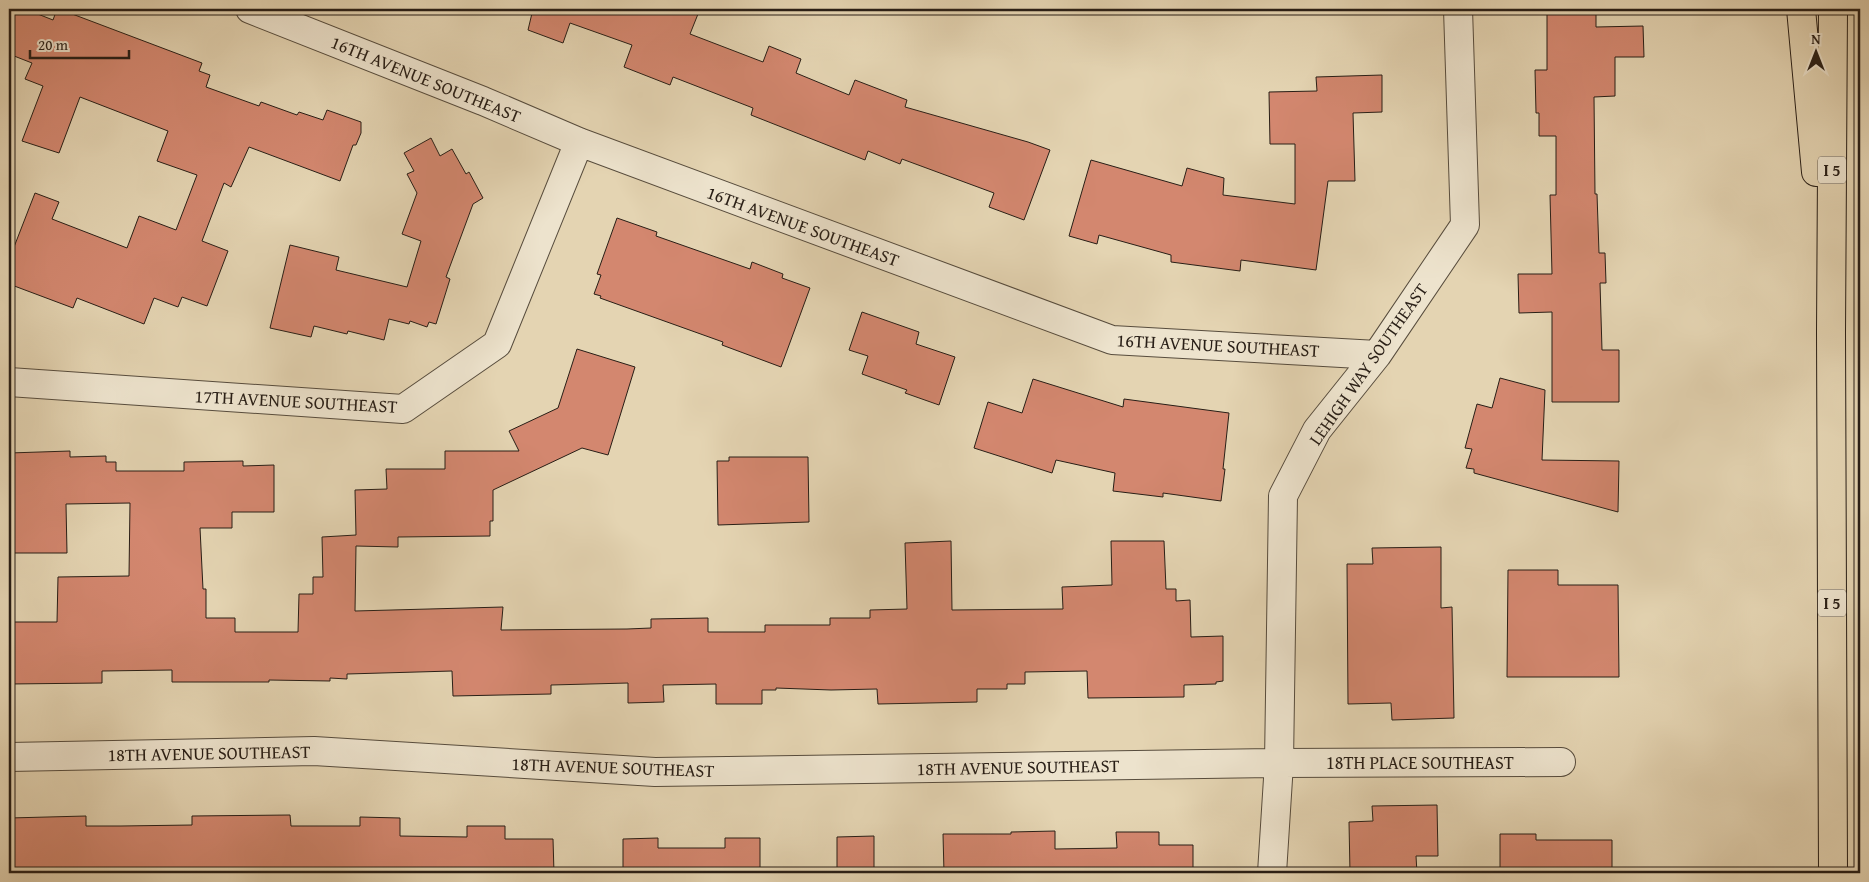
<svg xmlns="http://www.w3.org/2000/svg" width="1869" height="882" font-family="'Gentium Book Plus',serif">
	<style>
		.building { fill: #d3876f; stroke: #281e16 }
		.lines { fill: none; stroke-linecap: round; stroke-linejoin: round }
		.street-casing { stroke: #574c3d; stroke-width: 30 }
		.highway-casing { stroke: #281e16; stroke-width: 30 }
		.street { stroke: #ede3cd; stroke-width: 28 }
		.highway { stroke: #e4d4b2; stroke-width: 28 }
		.labels { text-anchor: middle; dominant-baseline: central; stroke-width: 4.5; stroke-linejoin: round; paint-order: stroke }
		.shield { fill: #ede3cd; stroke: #63594d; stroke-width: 1 }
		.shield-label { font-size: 16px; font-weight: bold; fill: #281e16 }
		.street-label { font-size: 18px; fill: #281e16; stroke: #ede3cd }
	</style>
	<rect width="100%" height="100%" fill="#e4d4b2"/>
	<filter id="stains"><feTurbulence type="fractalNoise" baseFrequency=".004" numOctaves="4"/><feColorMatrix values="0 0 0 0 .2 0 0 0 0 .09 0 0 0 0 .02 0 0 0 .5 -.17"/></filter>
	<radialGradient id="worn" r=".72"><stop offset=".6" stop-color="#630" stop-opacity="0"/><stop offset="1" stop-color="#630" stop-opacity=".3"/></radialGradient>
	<!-- building -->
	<path class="building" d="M 9,9 L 25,9 L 53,20 L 57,9 L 59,9 L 202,63 L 199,71 L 210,75 L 206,87 L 259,106 L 261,102 L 297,115 L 299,112 L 323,120 L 327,110 L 361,122 L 361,133 L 356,145 L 353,145 L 340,181 L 249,147 L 231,187 L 224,183 L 202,241 L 228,251 L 207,306 L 182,297 L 178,307 L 154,298 L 144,324 L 77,298 L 73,308 L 9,284 L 9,245 L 14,247 L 35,193 L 59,202 L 52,219 L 127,248 L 139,216 L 176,230 L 197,175 L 157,161 L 168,131 L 80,97 L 59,153 L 22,141 L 43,86 L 25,79 L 32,63 L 9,54 Z
		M 533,9 L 700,9 L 690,34 L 763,62 L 769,46 L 801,59 L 796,73 L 849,95 L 855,80 L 907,100 L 905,107 L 1028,142 L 1050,150 L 1024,220 L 989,207 L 994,193 L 902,159 L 900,164 L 868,151 L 865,160 L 751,115 L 753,108 L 673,77 L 670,85 L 624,67 L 632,45 L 570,23 L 563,43 L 528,30 Z
		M 1547,9 L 1596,9 L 1596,27 L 1643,26 L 1644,57 L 1615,57 L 1615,96 L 1594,97 L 1595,194 L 1597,194 L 1599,253 L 1605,253 L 1606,283 L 1600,283 L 1602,350 L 1619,350 L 1619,402 L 1552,402 L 1552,312 L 1519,313 L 1518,274 L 1552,274 L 1550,195 L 1556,195 L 1556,136 L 1539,136 L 1539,113 L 1536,113 L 1535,70 L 1547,70 Z
		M 1382,75 L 1382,112 L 1353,113 L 1355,181 L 1328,181 L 1316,270 L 1241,260 L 1240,271 L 1171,262 L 1171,255 L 1099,235 L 1097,244 L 1069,236 L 1091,160 L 1182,186 L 1187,168 L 1224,178 L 1223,195 L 1295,204 L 1295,144 L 1270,144 L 1269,92 L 1317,91 L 1316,77 Z
		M 431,138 L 440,156 L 452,149 L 466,174 L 469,172 L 483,198 L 473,204 L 446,277 L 450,279 L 436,324 L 429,322 L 427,327 L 410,321 L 409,324 L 389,319 L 384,340 L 348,331 L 347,334 L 314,326 L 311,337 L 270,328 L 290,245 L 339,257 L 336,270 L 407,287 L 421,241 L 402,234 L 417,193 L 407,174 L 414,171 L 404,153 Z
		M 617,218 L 657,232 L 656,236 L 750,269 L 752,262 L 783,274 L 782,278 L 810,288 L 781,367 L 722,345 L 723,342 L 600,298 L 601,296 L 594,294 L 601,275 L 597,274 Z
		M 862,312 L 919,332 L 916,344 L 955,357 L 939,405 L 905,393 L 907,390 L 862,374 L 868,356 L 849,350 Z
		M 577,349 L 635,367 L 608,455 L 582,448 L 493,490 L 493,521 L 490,521 L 490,536 L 398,537 L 398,547 L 356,546 L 355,611 L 503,607 L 501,630 L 627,629 L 651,628 L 651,619 L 708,618 L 708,632 L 765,632 L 765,625 L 830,625 L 830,618 L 870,618 L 870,610 L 907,609 L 905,543 L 951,541 L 952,610 L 1063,609 L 1062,587 L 1112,585 L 1111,541 L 1164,541 L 1166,589 L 1176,589 L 1176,601 L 1190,600 L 1191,637 L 1223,636 L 1223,681 L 1216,682 L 1216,684 L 1184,685 L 1184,697 L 1088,698 L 1087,671 L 1025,672 L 1025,684 L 1007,684 L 1007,689 L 977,689 L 977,702 L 878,704 L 877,689 L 831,690 L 776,688 L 776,690 L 762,690 L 762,704 L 716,704 L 716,684 L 663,685 L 664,702 L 628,703 L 628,683 L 551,685 L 551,694 L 453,696 L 452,671 L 347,674 L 347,679 L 330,678 L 330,681 L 269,680 L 269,682 L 172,682 L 172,670 L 102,671 L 102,683 L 9,684 L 9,622 L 57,622 L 58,577 L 129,576 L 130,503 L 66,504 L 67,553 L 9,553 L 9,453 L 70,451 L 70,457 L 106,456 L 106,462 L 116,462 L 116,471 L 184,471 L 184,462 L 243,461 L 243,466 L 274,465 L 274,512 L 232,512 L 232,528 L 200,528 L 203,589 L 206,589 L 206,618 L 235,618 L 235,632 L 298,632 L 299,594 L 313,594 L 313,577 L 323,577 L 322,537 L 356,535 L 355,490 L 387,489 L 386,469 L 445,469 L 445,451 L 519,451 L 509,431 L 558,408 Z
		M 1500,378 L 1545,390 L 1542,460 L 1619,461 L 1618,512 L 1474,473 L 1474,469 L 1466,468 L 1472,449 L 1465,448 L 1477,404 L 1492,408 Z
		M 1033,379 L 1123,407 L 1124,399 L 1229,413 L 1223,469 L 1225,469 L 1221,501 L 1163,493 L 1163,497 L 1113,491 L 1115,473 L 1056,460 L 1052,473 L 974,448 L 988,402 L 1022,413 Z
		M 729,457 L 808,457 L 809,522 L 718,525 L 717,461 L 729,461 Z
		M 1441,547 L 1441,608 L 1452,607 L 1454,718 L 1392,720 L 1391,703 L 1348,704 L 1347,564 L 1373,564 L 1372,548 Z
		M 1508,570 L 1558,570 L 1558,585 L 1618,585 L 1619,677 L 1507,677 Z
		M 1437,805 L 1438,856 L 1416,856 L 1417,873 L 1350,873 L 1349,822 L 1373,821 L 1372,806 Z
		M 290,815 L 291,826 L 360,826 L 360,817 L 400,818 L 400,836 L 467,837 L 467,826 L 505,826 L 505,839 L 553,839 L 554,873 L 9,873 L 9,818 L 86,816 L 86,826 L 121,826 L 192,825 L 192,816 Z
		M 1055,831 L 1055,849 L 1117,848 L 1116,832 L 1159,832 L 1159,845 L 1193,845 L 1193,873 L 944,873 L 943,834 L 1011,834 L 1011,832 Z
		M 1500,834 L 1536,834 L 1536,840 L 1612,840 L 1612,873 L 1500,873 Z
		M 874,836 L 874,873 L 837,873 L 837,837 Z
		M 658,838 L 658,848 L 725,848 L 725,838 L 760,838 L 760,873 L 623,873 L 623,839 Z"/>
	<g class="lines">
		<!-- street casing -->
		<g class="street-casing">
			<path id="street" d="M 250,9 L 483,101 L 579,142 L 1112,340 L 1377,355
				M 9,382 L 403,409 L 497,344 L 579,142
				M 9,757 L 314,751 L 655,772 L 1279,763 L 1561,762
				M 1272,873 L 1279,763 L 1283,496 L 1317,430 L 1377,355 L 1465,225 L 1458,9"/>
		</g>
		<!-- highway casing -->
		<g class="highway-casing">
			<path id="highway" d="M 1801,9 L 1816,172
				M 1833,9 L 1831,332 L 1833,873"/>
		</g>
		<!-- street -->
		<use href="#street" class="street"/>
		<!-- highway -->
		<use href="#highway" class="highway"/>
	</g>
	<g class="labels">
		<!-- shield labels -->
		<g class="shield">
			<rect x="1818" y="156.5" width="28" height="27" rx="4"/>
			<rect x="1818" y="589.5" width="28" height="27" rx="4"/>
		</g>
		<g class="shield-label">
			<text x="1832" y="170">I 5</text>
			<text x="1832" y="603">I 5</text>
		</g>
		<!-- street labels -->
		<g class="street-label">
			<text transform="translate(426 79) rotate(22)">16TH AVENUE SOUTHEAST</text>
			<text transform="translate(803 226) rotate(20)">16TH AVENUE SOUTHEAST</text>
			<text transform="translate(1218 345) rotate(3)">16TH AVENUE SOUTHEAST</text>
			<text transform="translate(1368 364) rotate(-55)">LEHIGH WAY SOUTHEAST</text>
			<text transform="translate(296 401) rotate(3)">17TH AVENUE SOUTHEAST</text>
			<text transform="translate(209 753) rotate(-1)">18TH AVENUE SOUTHEAST</text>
			<text x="1420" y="762">18TH PLACE SOUTHEAST</text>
			<text transform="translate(613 767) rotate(2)">18TH AVENUE SOUTHEAST</text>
			<text transform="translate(1018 767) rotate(-1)">18TH AVENUE SOUTHEAST</text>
		</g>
	</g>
	<!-- margin -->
	<rect width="1869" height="882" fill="none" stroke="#e4d4b2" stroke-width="30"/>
	<rect x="10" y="10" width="1849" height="862" fill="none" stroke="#281e16" stroke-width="2.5"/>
	<rect x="15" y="15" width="1839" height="852" fill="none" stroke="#281e16"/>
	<!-- north arrow -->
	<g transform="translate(1816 52)" stroke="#ede3cd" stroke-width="4" paint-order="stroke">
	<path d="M0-4L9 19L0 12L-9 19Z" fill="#281e16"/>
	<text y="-8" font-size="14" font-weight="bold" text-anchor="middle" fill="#281e16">N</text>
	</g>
	<!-- scale -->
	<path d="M30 50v8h99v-8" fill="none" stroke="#281e16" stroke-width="2.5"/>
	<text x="38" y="50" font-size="15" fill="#281e16" stroke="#ede3cd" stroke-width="4" paint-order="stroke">20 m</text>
	<rect width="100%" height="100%" filter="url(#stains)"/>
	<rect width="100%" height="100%" fill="url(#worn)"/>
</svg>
